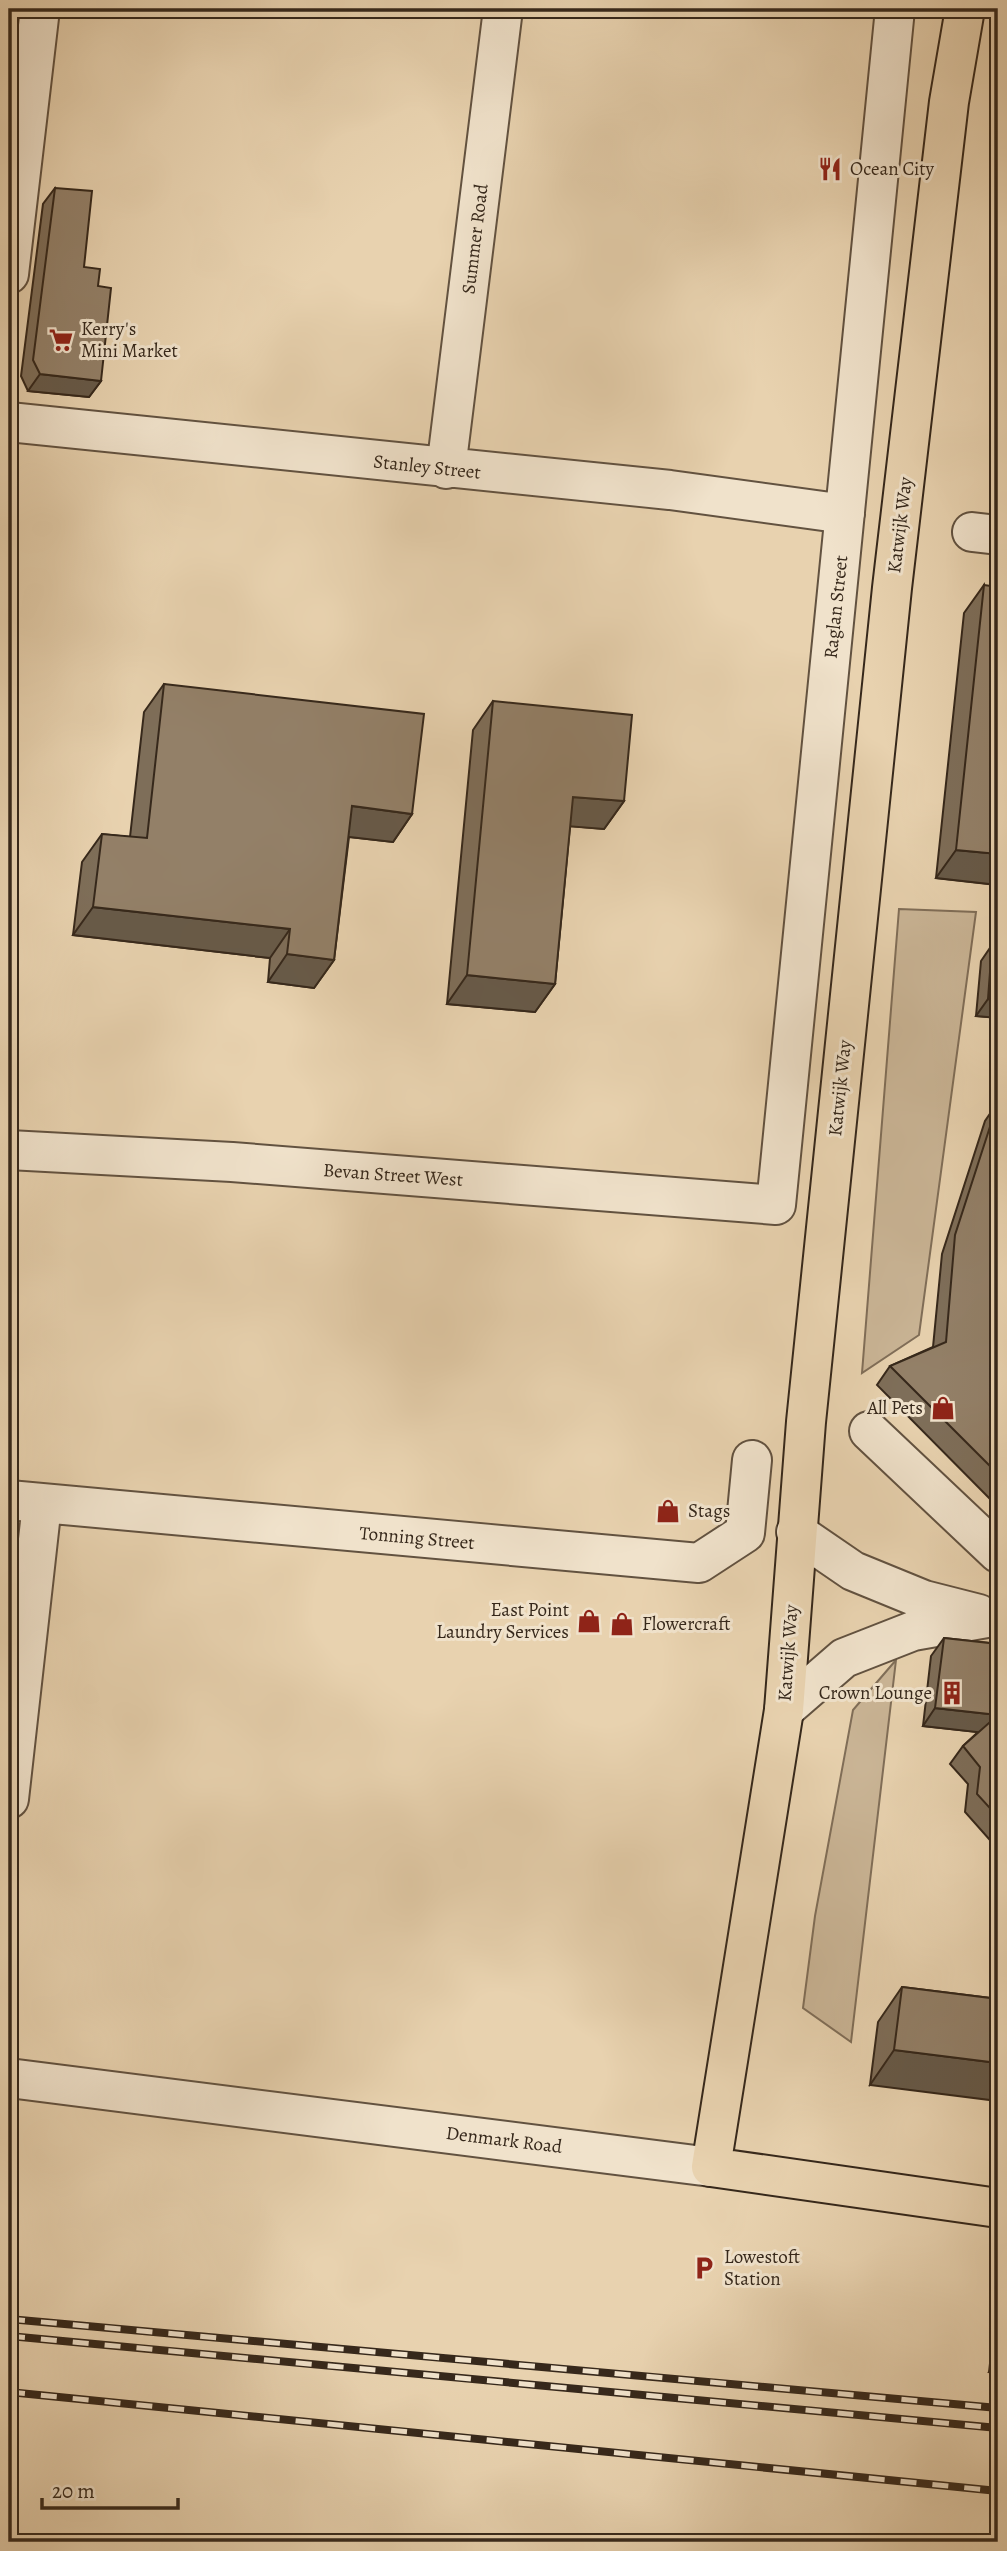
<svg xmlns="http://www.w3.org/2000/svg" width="1007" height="2551" font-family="Alegreya,serif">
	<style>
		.green { fill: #cab596; stroke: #806e58; stroke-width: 2 }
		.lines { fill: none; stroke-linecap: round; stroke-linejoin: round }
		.minor-casing { stroke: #625240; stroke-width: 42 }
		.highway-casing { stroke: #36281b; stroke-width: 42 }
		.minor { stroke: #f0e2cb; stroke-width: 38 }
		.highway { stroke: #e8d2af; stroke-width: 38 }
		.rail-casing { stroke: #36281b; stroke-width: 8 }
		.rail { stroke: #f0e2cb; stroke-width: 5; stroke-dasharray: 16; stroke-linecap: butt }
		.wall { fill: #7e6e59; stroke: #36281b; stroke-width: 2 }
		.shaded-wall { fill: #675a49; stroke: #36281b; stroke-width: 2 }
		.building { fill: #938068; stroke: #36281b; stroke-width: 2 }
		.labels { text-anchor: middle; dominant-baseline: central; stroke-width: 6; stroke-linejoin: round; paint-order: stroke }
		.poi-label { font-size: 19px; fill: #36281b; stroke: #f0e2cb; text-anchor: start }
		.street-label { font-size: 19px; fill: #36281b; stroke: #f0e2cb }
	</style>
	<rect width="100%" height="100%" fill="#e8d2af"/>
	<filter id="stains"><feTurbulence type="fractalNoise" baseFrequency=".00286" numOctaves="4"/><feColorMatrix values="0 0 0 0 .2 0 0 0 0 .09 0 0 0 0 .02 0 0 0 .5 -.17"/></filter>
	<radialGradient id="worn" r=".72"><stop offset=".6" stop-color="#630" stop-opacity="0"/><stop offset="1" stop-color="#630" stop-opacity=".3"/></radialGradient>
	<!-- green -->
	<path class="green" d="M 899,909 L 976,912 L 919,1335 L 862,1373 Z
		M 896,1660 L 851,2042 L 803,2008 L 815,1916 L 853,1710 Z"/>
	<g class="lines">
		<!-- minor casing -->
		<g class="minor-casing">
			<path id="minor" d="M 9,274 L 40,9
				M 9,422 L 670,490 L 845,514
				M 446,469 L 503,9
				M 972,532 L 998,535
				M 9,1150 L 232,1162 L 776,1205 L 895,9
				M 869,1431 L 998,1553
				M 9,1500 L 699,1563 L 745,1533 L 752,1460
				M 796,1532 L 853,1571 L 924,1600 L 979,1614
				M 784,1710 L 844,1658 L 913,1631 L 998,1616
				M 9,1799 L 42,1504
				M 9,2078 L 711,2167"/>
		</g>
		<!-- highway casing -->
		<g class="highway-casing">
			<path id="highway" d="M 965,9 L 949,102 L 892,588 L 806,1422 L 784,1710 L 711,2167 L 998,2208"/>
		</g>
		<!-- minor -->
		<use href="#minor" class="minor"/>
		<!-- highway -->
		<use href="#highway" class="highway"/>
		<!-- rail casing -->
		<g class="rail-casing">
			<path id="rail" d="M 9,2319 L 998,2408
				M 9,2336 L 998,2428
				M 9,2392 L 998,2491"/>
		</g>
		<!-- rail -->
		<use href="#rail" class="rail"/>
	</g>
	<!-- wall -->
	<path class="wall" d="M 55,188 L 84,267 L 98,286 L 101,381 L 89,397 L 28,391 L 21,376 L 43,204 Z
		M 984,585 L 998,885 L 936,878 L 964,613 Z
		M 164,684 L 412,814 L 393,842 L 349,837 L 334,960 L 314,988 L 268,982 L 270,958 L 73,935 L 82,862 L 102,834 L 130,837 L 144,712 Z
		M 493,701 L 624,801 L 604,829 L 570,826 L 555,984 L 535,1012 L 447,1004 L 473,730 Z
		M 992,945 L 998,1018 L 976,1016 L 981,961 Z
		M 998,1102 L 998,1507 L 877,1385 L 890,1366 L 933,1347 L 942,1254 L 985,1121 Z
		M 944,1638 L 998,1644 L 998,1847 L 997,1848 L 965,1812 L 968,1784 L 950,1764 L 963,1746 L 978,1732 L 923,1726 L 931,1656 Z
		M 902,1987 L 998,1999 L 870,2085 L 878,2022 Z
		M 998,2329 L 998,2373 L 989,2372 L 993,2337 Z"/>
	<!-- shaded-wall -->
	<path class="shaded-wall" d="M 40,374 L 101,381 L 89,397 L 28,391 Z
		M 573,797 L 624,801 L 604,829 L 553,825 Z
		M 352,806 L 412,814 L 393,842 L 332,835 Z
		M 956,850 L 998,854 L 998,885 L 936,878 Z
		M 93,907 L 290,929 L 270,958 L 73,935 Z
		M 287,954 L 334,960 L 314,988 L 268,982 Z
		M 467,975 L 555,984 L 535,1012 L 447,1004 Z
		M 988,999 L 998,1000 L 998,1018 L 976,1016 Z
		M 935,1708 L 998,1715 L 985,1733 L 923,1726 Z
		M 894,2050 L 998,2063 L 998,2101 L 870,2085 Z
		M 998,2360 L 998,2373 L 989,2372 Z"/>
	<!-- building -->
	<path class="building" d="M 55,188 L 92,191 L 84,267 L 100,269 L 98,286 L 111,288 L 101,381 L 40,374 L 33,360 Z
		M 984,585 L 998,587 L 998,854 L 956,850 Z
		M 164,684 L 424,714 L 412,814 L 352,806 L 334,960 L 287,954 L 290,929 L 93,907 L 102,834 L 147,838 Z
		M 493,701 L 632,715 L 624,801 L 573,797 L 555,984 L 467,975 Z
		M 992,945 L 998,945 L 998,1000 L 988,999 Z
		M 998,1102 L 998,1474 L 890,1366 L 946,1342 L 955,1235 Z
		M 944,1638 L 998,1644 L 998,1817 L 977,1794 L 980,1767 L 963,1746 L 998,1715 L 935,1708 Z
		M 902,1987 L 998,1999 L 998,2063 L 894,2050 Z"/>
	<!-- icons -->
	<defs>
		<g id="restaurant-bare" transform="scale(1.89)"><path d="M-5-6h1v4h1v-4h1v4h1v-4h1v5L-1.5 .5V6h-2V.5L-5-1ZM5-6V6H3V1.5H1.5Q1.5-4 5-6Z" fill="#8f2418" stroke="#f0e2cb" stroke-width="2.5" paint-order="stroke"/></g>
		<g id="supermarket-bare" transform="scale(1.89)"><path d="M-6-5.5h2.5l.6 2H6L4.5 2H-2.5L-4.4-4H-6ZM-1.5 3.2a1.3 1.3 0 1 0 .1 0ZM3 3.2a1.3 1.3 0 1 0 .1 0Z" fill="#8f2418" stroke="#f0e2cb" stroke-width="2.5" paint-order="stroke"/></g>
		<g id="shop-bare" transform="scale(1.89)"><path d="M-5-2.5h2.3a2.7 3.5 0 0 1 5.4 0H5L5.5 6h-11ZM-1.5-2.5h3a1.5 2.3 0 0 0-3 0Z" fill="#8f2418" stroke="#f0e2cb" stroke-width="2.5" paint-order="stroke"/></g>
		<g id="building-bare" transform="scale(1.89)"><path d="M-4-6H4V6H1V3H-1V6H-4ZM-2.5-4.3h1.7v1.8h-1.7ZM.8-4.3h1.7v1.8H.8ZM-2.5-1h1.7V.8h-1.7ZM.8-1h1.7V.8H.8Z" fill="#8f2418" stroke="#f0e2cb" stroke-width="2.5" paint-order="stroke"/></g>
		<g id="parking-bare" transform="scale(1.89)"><path d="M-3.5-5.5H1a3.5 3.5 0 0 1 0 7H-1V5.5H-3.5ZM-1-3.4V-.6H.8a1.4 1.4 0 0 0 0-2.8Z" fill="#8f2418" stroke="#f0e2cb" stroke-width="2.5" paint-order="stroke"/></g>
	</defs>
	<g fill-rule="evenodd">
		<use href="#restaurant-bare" x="830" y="169"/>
		<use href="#supermarket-bare" x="61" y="340"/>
		<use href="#shop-bare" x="943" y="1408"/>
		<use href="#shop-bare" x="668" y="1511"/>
		<use href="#shop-bare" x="589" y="1621"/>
		<use href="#shop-bare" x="622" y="1624"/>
		<use href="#building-bare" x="952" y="1693"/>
		<use href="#parking-bare" x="704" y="2268"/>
	</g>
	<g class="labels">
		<!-- poi labels -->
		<g class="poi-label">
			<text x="850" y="169">Ocean City</text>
			<text x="81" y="329">Kerry's<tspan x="81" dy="22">Mini Market</tspan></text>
			<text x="923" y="1408" text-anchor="end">All Pets</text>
			<text x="688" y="1511">Stags</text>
			<text x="569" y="1610" text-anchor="end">East Point<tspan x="569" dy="22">Laundry Services</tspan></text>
			<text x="642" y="1624">Flowercraft</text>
			<text x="932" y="1693" text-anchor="end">Crown Lounge</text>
			<text x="724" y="2257">Lowestoft<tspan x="724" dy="22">Station</tspan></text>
		</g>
		<!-- street labels -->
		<g class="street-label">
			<text transform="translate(475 239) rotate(-83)">Summer Road</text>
			<text transform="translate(427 467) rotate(6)">Stanley Street</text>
			<text transform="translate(900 525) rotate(-83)">Katwijk Way</text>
			<text transform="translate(836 607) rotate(-84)">Raglan Street</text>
			<text transform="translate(840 1088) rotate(-84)">Katwijk Way</text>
			<text transform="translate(393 1175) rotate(4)">Bevan Street West</text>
			<text transform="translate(417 1538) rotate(5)">Tonning Street</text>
			<text transform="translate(788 1653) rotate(-86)">Katwijk Way</text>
			<text transform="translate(504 2140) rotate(7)">Denmark Road</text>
		</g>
	</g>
	<!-- margin -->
	<rect width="1007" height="2551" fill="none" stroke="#e8d2af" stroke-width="35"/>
	<rect x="10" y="10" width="986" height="2530" fill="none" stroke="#36281b" stroke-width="3.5"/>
	<rect x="18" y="18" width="972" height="2516" fill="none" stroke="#36281b" stroke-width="2"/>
	<!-- scale -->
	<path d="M42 2498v10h136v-10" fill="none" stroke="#36281b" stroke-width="3.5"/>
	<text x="52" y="2498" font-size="21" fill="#36281b" stroke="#f0e2cb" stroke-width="5" paint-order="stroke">20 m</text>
	<rect width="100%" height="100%" filter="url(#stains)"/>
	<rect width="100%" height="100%" fill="url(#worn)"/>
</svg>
